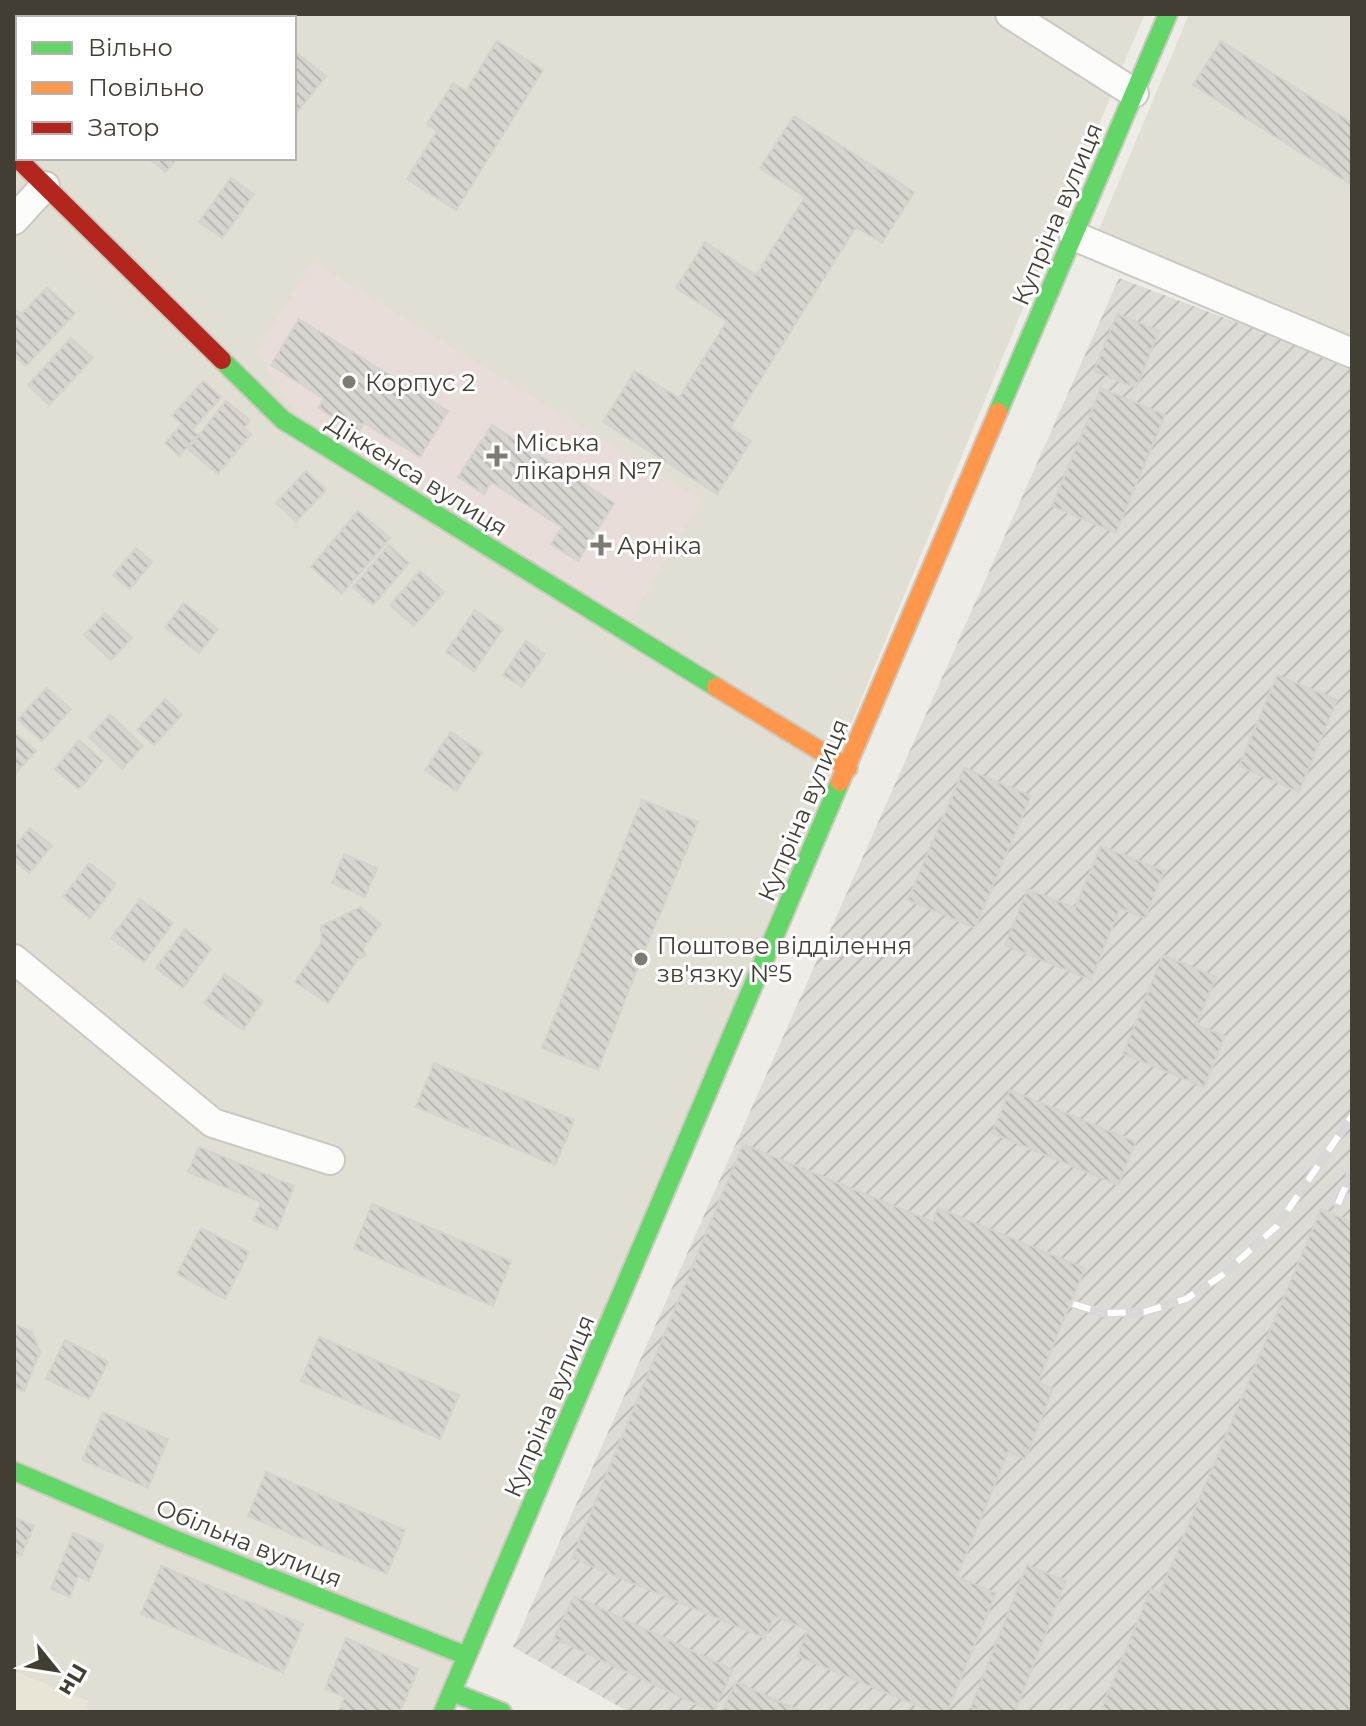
<svg xmlns="http://www.w3.org/2000/svg" width="1366" height="1726" font-family="Montserrat,sans-serif">
	<style>
		.residential { fill: #e1ded4; fill-rule: evenodd }
		.industrial { fill: url(#industrial-furrows) }
		.education { fill: #e8e5d7 }
		.medical { fill: #e8ddd8 }
		.building { fill: url(#building-back-hatch); stroke: #d5d3cd; stroke-width: 2 }
		.lines { fill: none; stroke-linecap: round; stroke-linejoin: round }
		.street-casing { stroke: #c9c8c3; stroke-width: 32 }
		.fast-casing { stroke: #ccc9be; stroke-width: 22 }
		.slow-casing { stroke: #ccc9be; stroke-width: 22 }
		.jam-casing { stroke: #ccc9be; stroke-width: 22 }
		.street { stroke: #fcfcfb; stroke-width: 28 }
		.fast { stroke: #63d668; stroke-width: 18 }
		.slow { stroke: #ff974d; stroke-width: 18 }
		.jam { stroke: #b3261e; stroke-width: 18 }
		.rail-casing { stroke: #d8d8d7; stroke-width: 9 }
		.rail { stroke: #fff; stroke-width: 6; stroke-dasharray: 18; stroke-linecap: butt }
		.poi-dot { fill: #7e7b73; stroke: #fff; stroke-width: 3 }
		.labels { text-anchor: middle; dominant-baseline: central; stroke-width: 6; stroke-linejoin: round; paint-order: stroke }
		.street-label { font-size: 24px; fill: #423e34; stroke: #fff }
		.poi-label { font-size: 24px; fill: #423e34; stroke: #fff; text-anchor: start }
	</style>
	<defs>
		<pattern id="industrial-furrows" width="10" height="10" patternUnits="userSpaceOnUse" patternTransform="scale(2)"><rect width="10" height="10" fill="#dddbd5"/><path d="M-1 1l2-2M0 10L10 0M9 11l2-2" fill="none" stroke="#bfbdb7"/></pattern>
		<pattern id="building-back-hatch" width="6" height="6" patternUnits="userSpaceOnUse" patternTransform="scale(2)"><rect width="6" height="6" fill="#d7d5cf"/><path d="M-1 5l2 2M0 0l6 6M5-1l2 2" fill="none" stroke="#bab8b2"/></pattern>
	</defs>
	<rect width="100%" height="100%" fill="#edece7"/>
	<!-- residential -->
	<path class="residential" d="M 14,14 L 988,14 L 1112,93 L 442,1712 L 14,1712 ZM 18,18 L 294,18 L 294,158 L 18,158 Z
		M 1028,14 L 1145,14 L 1120,72 Z
		M 1189,14 L 1352,14 L 1352,343 L 1097,234 Z"/>
	<!-- industrial -->
	<path class="industrial" d="M 1119,278 L 1352,366 L 1352,1712 L 629,1712 L 513,1647 Z"/>
	<!-- education -->
	<path class="education" d="M 14,1671 L 88,1701 L 84,1712 L 14,1712 Z"/>
	<!-- medical -->
	<path class="medical" d="M 313,262 L 701,500 L 629,622 L 294,412 L 257,351 Z"/>
	<!-- building -->
	<path class="building" d="M 14,14 L 38,14 L 36,18 L 18,18 L 18,44 L 14,50 Z
		M 497,41 L 543,70 L 456,210 L 407,179 L 437,131 L 427,124 L 453,83 L 466,91 Z
		M 1221,41 L 1352,123 L 1352,185 L 1193,85 Z
		M 294,51 L 326,76 L 294,116 Z
		M 794,116 L 914,192 L 882,243 L 856,227 L 730,428 L 751,441 L 717,494 L 603,422 L 635,371 L 679,398 L 727,321 L 676,288 L 705,242 L 756,275 L 805,197 L 760,168 Z
		M 148,158 L 177,158 L 166,172 Z
		M 231,178 L 254,194 L 222,238 L 199,222 Z
		M 47,287 L 75,313 L 26,366 L 14,355 L 14,313 L 17,310 L 22,314 Z
		M 1117,314 L 1159,331 L 1136,388 L 1094,371 Z
		M 299,319 L 448,411 L 420,457 L 364,423 L 358,433 L 318,408 L 324,399 L 271,365 Z
		M 299,319 L 448,411 L 420,457 L 364,423 L 358,433 L 318,408 L 324,399 L 271,365 Z
		M 71,338 L 93,358 L 49,405 L 28,385 Z
		M 203,381 L 221,397 L 192,430 L 198,435 L 179,456 L 165,443 L 182,424 L 172,416 Z
		M 1101,388 L 1165,415 L 1116,533 L 1052,506 Z
		M 226,401 L 250,420 L 244,429 L 251,434 L 218,474 L 188,449 Z
		M 492,425 L 614,503 L 578,561 L 551,544 L 562,527 L 491,482 L 484,494 L 458,477 Z
		M 306,471 L 326,490 L 296,522 L 276,503 Z
		M 358,511 L 390,538 L 342,594 L 311,567 Z
		M 389,545 L 409,563 L 373,605 L 353,587 Z
		M 136,548 L 152,562 L 130,589 L 113,575 Z
		M 420,571 L 444,592 L 414,626 L 390,605 Z
		M 184,603 L 218,629 L 199,653 L 165,627 Z
		M 475,610 L 503,629 L 474,671 L 446,652 Z
		M 105,613 L 132,638 L 111,660 L 84,635 Z
		M 526,641 L 545,654 L 522,687 L 503,675 Z
		M 1277,675 L 1337,700 L 1299,792 L 1239,766 Z
		M 47,688 L 71,709 L 42,741 L 18,719 Z
		M 165,699 L 182,715 L 154,745 L 137,730 Z
		M 110,714 L 143,746 L 122,769 L 89,737 Z
		M 14,732 L 36,751 L 15,774 L 14,774 Z
		M 451,732 L 482,753 L 456,791 L 425,770 Z
		M 79,740 L 103,761 L 79,789 L 55,769 Z
		M 964,768 L 1031,796 L 975,928 L 908,900 Z
		M 642,800 L 698,822 L 641,959 L 598,1070 L 542,1048 Z
		M 30,828 L 52,846 L 29,873 L 14,860 L 14,847 Z
		M 1101,846 L 1164,871 L 1145,918 L 1120,908 L 1091,980 L 1005,945 L 1028,889 L 1075,908 Z
		M 344,854 L 377,868 L 365,897 L 332,883 Z
		M 89,863 L 116,884 L 90,918 L 63,897 Z
		M 140,899 L 173,923 L 144,962 L 111,938 Z
		M 360,907 L 381,924 L 363,948 L 366,956 L 358,959 L 328,1003 L 295,982 L 322,942 L 321,926 Z
		M 185,929 L 211,949 L 183,988 L 156,968 Z
		M 1163,955 L 1216,977 L 1196,1025 L 1225,1036 L 1204,1087 L 1123,1054 Z
		M 225,974 L 263,1001 L 243,1030 L 204,1003 Z
		M 434,1063 L 574,1120 L 555,1165 L 416,1107 Z
		M 1010,1090 L 1136,1142 L 1118,1185 L 992,1133 Z
		M 743,1144 L 933,1222 L 938,1208 L 1085,1268 L 1038,1382 L 1053,1389 L 1025,1459 L 1008,1452 L 957,1577 L 996,1593 L 947,1712 L 933,1712 L 797,1656 L 808,1630 L 774,1616 L 765,1638 L 572,1558 Z
		M 199,1147 L 294,1186 L 277,1230 L 253,1220 L 261,1202 L 188,1172 Z
		M 372,1204 L 511,1261 L 493,1306 L 354,1248 Z
		M 1321,1209 L 1352,1222 L 1352,1712 L 1100,1712 L 1151,1589 L 1160,1593 Z
		M 201,1228 L 249,1252 L 225,1299 L 177,1274 Z
		M 14,1324 L 32,1332 L 40,1352 L 24,1391 L 14,1387 Z
		M 319,1337 L 459,1395 L 440,1439 L 301,1381 Z
		M 65,1340 L 108,1362 L 89,1399 L 46,1379 Z
		M 103,1412 L 168,1439 L 148,1488 L 82,1460 Z
		M 266,1472 L 405,1530 L 387,1574 L 248,1516 Z
		M 14,1517 L 34,1526 L 21,1556 L 14,1553 Z
		M 73,1533 L 103,1545 L 89,1581 L 78,1576 L 70,1597 L 51,1589 Z
		M 1027,1565 L 1066,1581 L 1015,1712 L 984,1712 L 971,1707 Z
		M 161,1566 L 303,1624 L 283,1673 L 141,1614 Z
		M 574,1596 L 733,1670 L 713,1712 L 554,1638 Z
		M 346,1638 L 418,1669 L 400,1712 L 338,1712 L 345,1697 L 325,1689 Z
		M 736,1682 L 802,1712 L 722,1712 Z"/>
	<g class="lines">
		<!-- street casing -->
		<g class="street-casing">
			<path id="street" d="M 1010,14 L 1134,93
				M 14,220 L 45,186
				M 1074,236 L 1352,353
				M 14,959 L 213,1123 L 330,1160"/>
		</g>
		<!-- fast casing -->
		<g class="fast-casing">
			<path id="fast" d="M 222,360 L 283,420 L 716,687
				M 998,412 L 1168,14
				M 14,1471 L 171,1538 L 467,1656
				M 452,1692 L 502,1712
				M 443,1712 L 840,782"/>
		</g>
		<!-- slow casing -->
		<g class="slow-casing">
			<path id="slow" d="M 716,687 L 848,768
				M 840,782 L 998,412"/>
		</g>
		<!-- jam casing -->
		<g class="jam-casing">
			<path id="jam" d="M 14,155 L 222,360"/>
		</g>
		<!-- street -->
		<use href="#street" class="street"/>
		<!-- fast -->
		<use href="#fast" class="fast"/>
		<!-- slow -->
		<use href="#slow" class="slow"/>
		<!-- jam -->
		<use href="#jam" class="jam"/>
		<!-- rail casing -->
		<g class="rail-casing">
			<path id="rail" d="M 1338,1204 L 1352,1171
				M 1073,1304 L 1103,1313 L 1144,1312 L 1186,1299 L 1221,1276 L 1277,1226 L 1352,1116"/>
		</g>
		<!-- rail -->
		<use href="#rail" class="rail"/>
	</g>
	<!-- markers -->
	<g class="poi-dot">
		<circle cx="349" cy="382" r="8"/>
		<path d="M493 444h8v8h8v8h-8v8h-8v-8h-8v-8h8z"/>
		<path d="M597 533h8v8h8v8h-8v8h-8v-8h-8v-8h8z"/>
		<circle cx="641" cy="959" r="8"/>
	</g>
	<g class="labels">
		<!-- street labels -->
		<g class="street-label">
			<text transform="translate(1057 214) rotate(-67)">Купріна вулиця</text>
			<text transform="translate(417 475) rotate(32)">Діккенса вулиця</text>
			<text transform="translate(803 810) rotate(-67)">Купріна вулиця</text>
			<text transform="translate(549 1406) rotate(-67)">Купріна вулиця</text>
			<text transform="translate(249 1543) rotate(22)">Обільна вулиця</text>
		</g>
		<!-- poi labels -->
		<g class="poi-label">
			<text x="365" y="382">Корпус 2</text>
			<text x="515" y="442">Міська<tspan x="515" dy="28">лікарня №7</tspan></text>
			<text x="617" y="545">Арніка</text>
			<text x="657" y="945">Поштове відділення<tspan x="657" dy="28">зв'язку №5</tspan></text>
		</g>
	</g>
	<!-- border -->
	<rect width="1366" height="1726" fill="none" stroke="#423e34" stroke-width="32"/>
	<!-- legend -->
	<rect x="16" y="16" width="280" height="144" fill="#ffffff" stroke="#b3b2ae" stroke-width="2"/>
	<rect x="32" y="42" width="40" height="12" fill="#63d668" stroke="#b3b2ae" stroke-width="2"/>
	<text x="88" y="56" font-size="24" fill="#423e34">Вільно</text>
	<rect x="32" y="82" width="40" height="12" fill="#ff974d" stroke="#b3b2ae" stroke-width="2"/>
	<text x="88" y="96" font-size="24" fill="#423e34">Повільно</text>
	<rect x="32" y="122" width="40" height="12" fill="#b3261e" stroke="#b3b2ae" stroke-width="2"/>
	<text x="88" y="136" font-size="24" fill="#423e34">Затор</text>
	<!-- north arrow -->
	<g transform="translate(56 1670) rotate(120)" stroke="#ffffff" stroke-width="6" paint-order="stroke">
	<path d="M0-6L14 30L0 20L-14 30Z" fill="#423e34"/>
	<text y="-12" font-size="22" font-weight="bold" text-anchor="middle" fill="#423e34">Пн</text>
	</g>
</svg>
